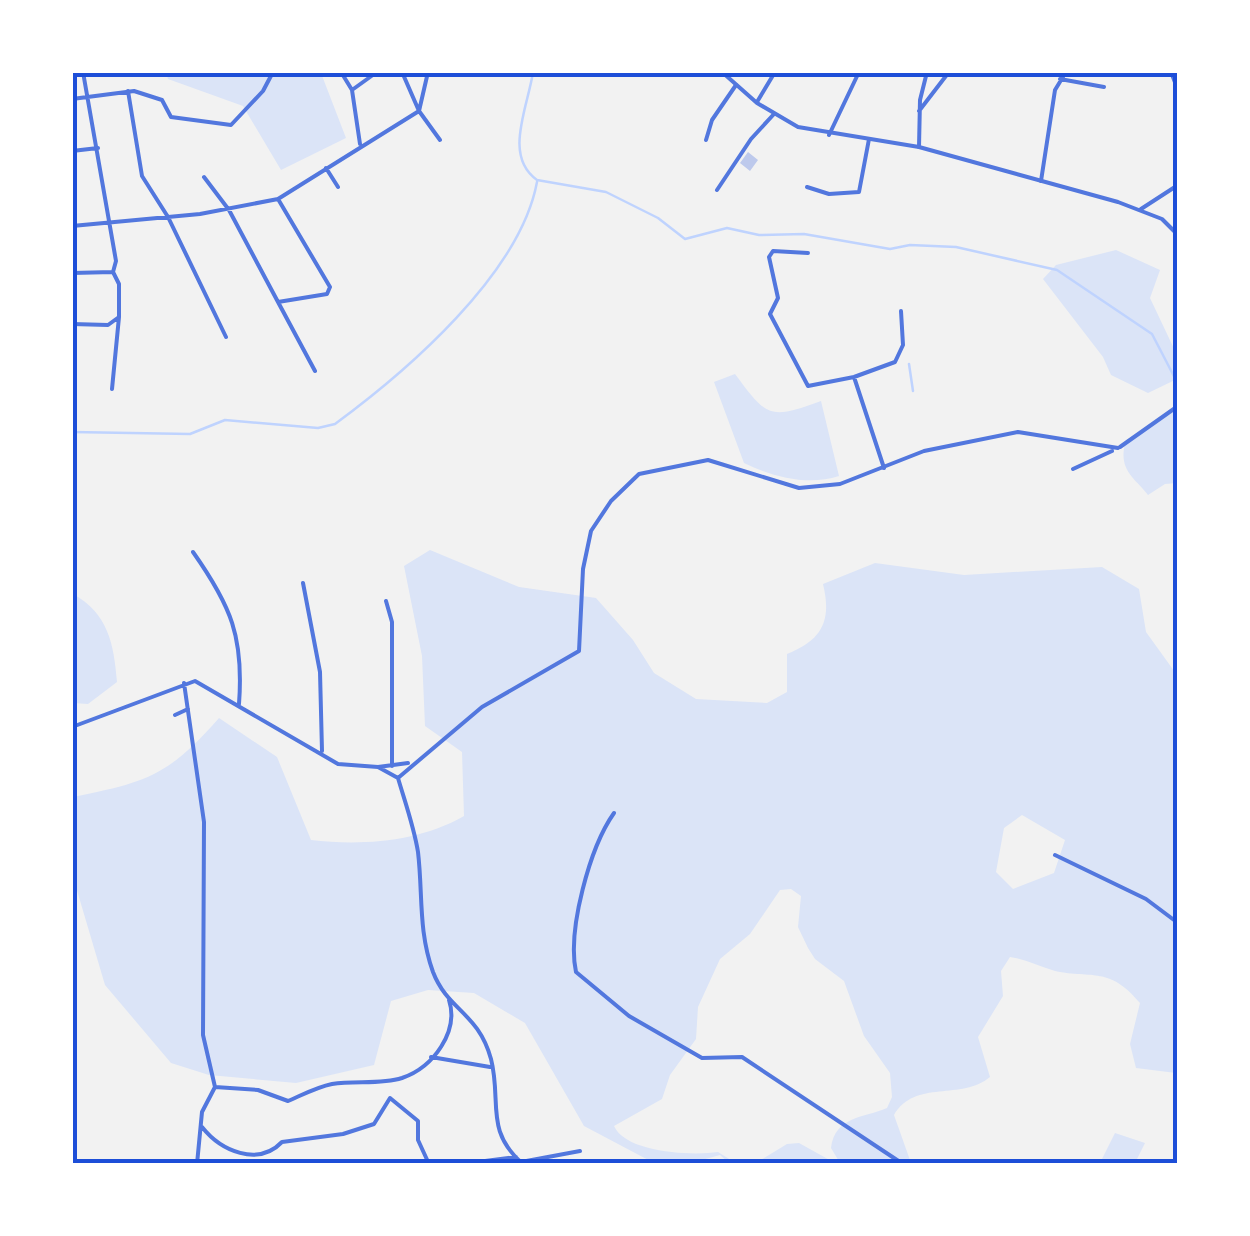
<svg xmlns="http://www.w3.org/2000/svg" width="1250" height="1236" font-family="'Varela Round',sans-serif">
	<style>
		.green { fill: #dbe4f7; fill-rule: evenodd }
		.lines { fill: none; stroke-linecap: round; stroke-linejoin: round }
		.stream { stroke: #bfd3fe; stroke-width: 2.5 }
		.building { fill: #bdc9ec }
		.minor { stroke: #5277de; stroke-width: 4 }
		.tertiary { stroke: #5277de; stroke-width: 4 }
		.neatline { fill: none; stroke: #1d4ed8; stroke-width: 4 }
	</style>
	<rect width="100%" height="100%" fill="#f2f2f2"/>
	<!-- green -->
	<path class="green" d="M 166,73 L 321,73 L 346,138 L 281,170 L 243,106 L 168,79 Z
		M 1116,250 L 1160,270 L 1150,298 L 1177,355 L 1177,379 L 1148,393 L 1111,375 L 1103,357 L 1043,279 L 1056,265 Z
		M 735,374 C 767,417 769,420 821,401 L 839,476 C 808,486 773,477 744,463 L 714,382 Z
		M 1177,410 L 1177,483 L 1165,484 L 1148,495 C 1134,477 1117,470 1126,440 Z
		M 430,550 L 519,587 L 596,598 L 633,640 L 654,673 L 696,699 L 767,703 L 787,692 L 787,654 C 822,640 832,621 823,584 L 875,563 L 964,575 L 1102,567 L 1139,589 L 1146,632 L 1177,675 L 1176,1073 L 1136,1068 L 1130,1044 L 1140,1003 C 1109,966 1093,979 1055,971 C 1040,967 1025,959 1010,957 L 1001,971 L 1003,996 L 978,1037 L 990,1077 C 962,1101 915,1079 894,1115 L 911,1163 L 840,1163 L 831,1148 C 835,1116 864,1118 887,1108 L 892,1097 L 890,1073 L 864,1036 L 844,981 L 815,959 L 808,948 L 798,927 L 801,896 L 791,889 L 780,890 L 750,934 L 720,959 L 698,1007 L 696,1039 L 670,1075 L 662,1099 L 614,1126 C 626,1153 693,1156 718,1152 L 734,1162 L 752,1163 L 729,1163 L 720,1155 L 691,1163 L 654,1163 L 584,1126 L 525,1023 L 474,993 L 428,990 L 391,1001 L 374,1065 L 296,1083 L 209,1075 L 171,1063 L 105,985 L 73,877 L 73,797 C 147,782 168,776 219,718 L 277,757 L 311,840 C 361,846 419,842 464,816 L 462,752 L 425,726 L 422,656 L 404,566 ZM 1022,815 L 1065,840 L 1054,873 L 1013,889 L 996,872 L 1004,828 Z
		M 73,594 C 108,613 114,644 117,682 L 88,704 L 73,703 Z
		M 1115,1133 L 1145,1143 L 1135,1163 L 1100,1163 Z
		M 799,1143 L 835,1163 L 756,1163 L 787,1144 Z"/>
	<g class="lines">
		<!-- stream -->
		<path class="stream" d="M 533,72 C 528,107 503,156 537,180 L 606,192 L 658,218 L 685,239 L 727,228 L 759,235 L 804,234 L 890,249 L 910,245 L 956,247 L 1057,270 L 1152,334 L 1178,384
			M 909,364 L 913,391
			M 72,432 L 190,434 L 225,420 L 318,428 L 335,424 C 407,371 520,274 537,182"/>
	</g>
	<!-- building -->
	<path class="building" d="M 748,152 L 758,160 L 750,171 L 740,163 Z"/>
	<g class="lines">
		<!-- minor -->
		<path class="minor" d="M 341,72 L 352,90
			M 428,72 L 419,111 L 440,140
			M 1171,72 L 1178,90
			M 1060,79 L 1104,87
			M 128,91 L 142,176 L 168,217 L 226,337
			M 72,99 L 134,91 L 162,100 L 171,117 L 231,125 L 263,91 L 273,72
			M 757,102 L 775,72
			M 919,111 L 949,72
			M 829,135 L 859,72
			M 706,140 L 712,120 L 736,85
			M 360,144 L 352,90 L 377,72
			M 919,147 L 920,100 L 927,72
			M 72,151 L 98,148
			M 326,168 L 338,187
			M 204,177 L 229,210 L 278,302 L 327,294 L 330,287 L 278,199
			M 1041,181 L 1055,90 L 1066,72
			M 807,187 L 829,194 L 859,192 L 869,139
			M 717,190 L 751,139 L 774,114
			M 1141,209 L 1178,185
			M 72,226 L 200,214 L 278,199 L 419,111 L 402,72
			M 808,253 L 773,251 L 769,257 L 778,298 L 770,314 L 808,386 L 854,377 L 895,362 L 903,345 L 901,311
			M 72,273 L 113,272 L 116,261 L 83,72
			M 278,302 L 315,371
			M 72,324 L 108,325 L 119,317 L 119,284 L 113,272
			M 854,377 L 884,468
			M 112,389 L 119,317
			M 1120,447 L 1178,406
			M 1073,469 L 1112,451
			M 193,552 C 231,606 244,637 239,704
			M 303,583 L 320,672 L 322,751
			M 386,601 L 392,622 L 392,766
			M 184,683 L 204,822 L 203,1035 L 215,1087
			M 175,715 L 188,709
			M 72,727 L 195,681 L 338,764 L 378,767 L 398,778 C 405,802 414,827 418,852 C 423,894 418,930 433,972 C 448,1011 478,1012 491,1059 C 502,1102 484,1130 523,1164
			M 378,767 L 408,763
			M 398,778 L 482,707 L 579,651 L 583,569 L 591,531 L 611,501 L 639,474 L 708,460 L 799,488 L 840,484 L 924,451 L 1018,432 L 1118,448
			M 614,813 C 590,847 567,930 576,972 L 629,1016 L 702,1058 L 742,1057 L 903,1164
			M 1055,855 L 1146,899 L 1178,923
			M 431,1057 L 490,1067
			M 202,1127 C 221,1151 258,1167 282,1142 L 343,1134 L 374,1124 L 390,1098 L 418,1121 L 418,1140 L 429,1164
			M 521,1162 L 580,1151
			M 197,1164 L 202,1112 L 215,1087 L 258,1090 L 288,1101 C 302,1095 317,1087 332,1084 C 355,1080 380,1085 402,1078 C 434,1067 459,1031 449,1000
			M 462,1164 L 516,1157"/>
		<!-- tertiary -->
		<path class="tertiary" d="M 722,72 L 757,103 L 798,127 L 919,147 L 1118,202 L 1162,219 L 1178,235"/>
	</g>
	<!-- border -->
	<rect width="1250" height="1236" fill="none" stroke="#ffffff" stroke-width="150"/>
	<rect x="75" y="75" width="1100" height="1086" class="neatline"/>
</svg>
